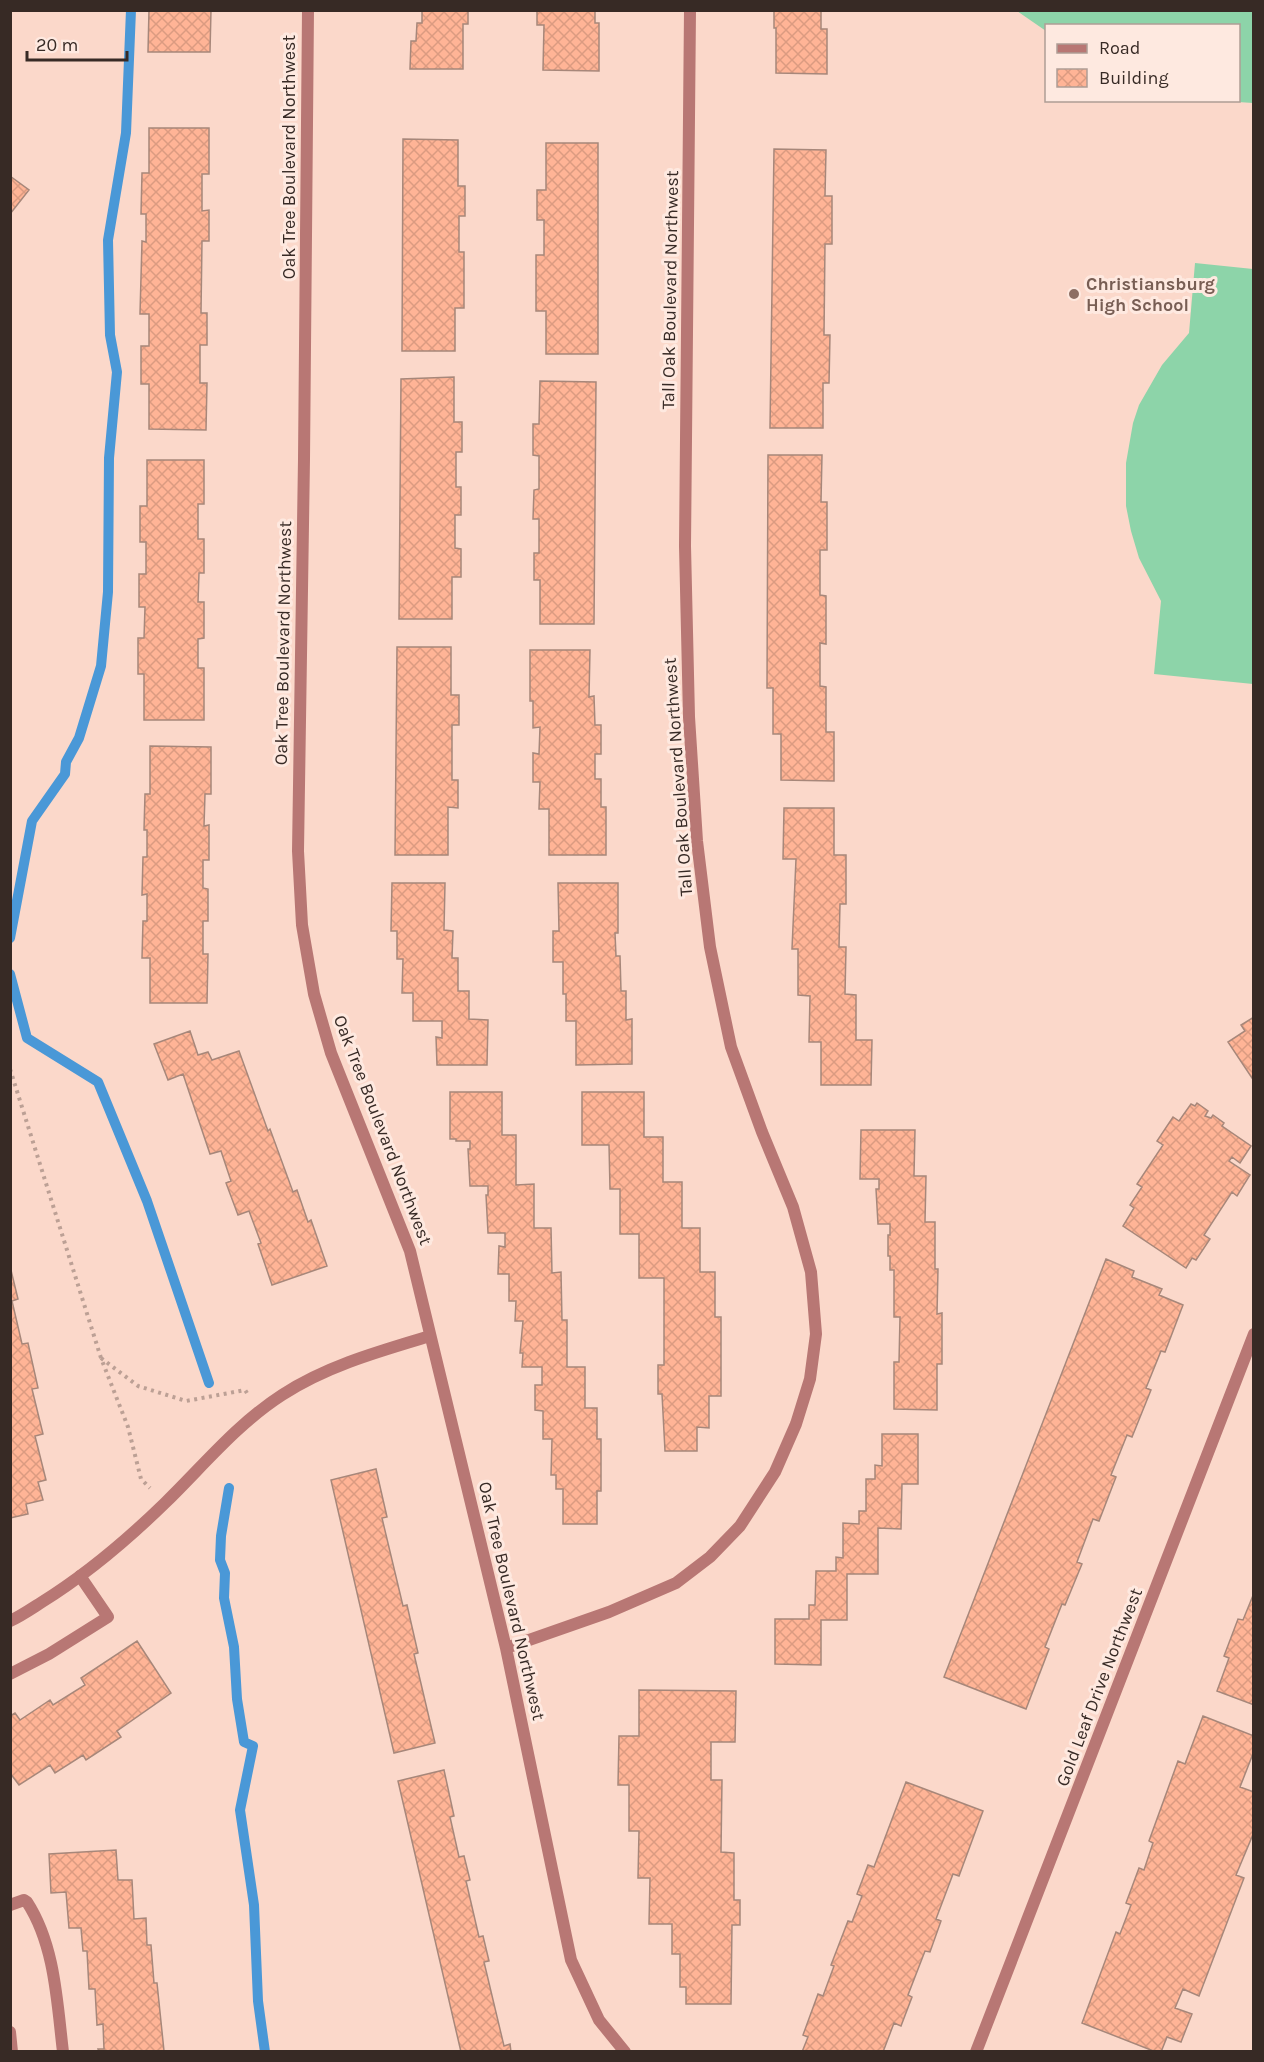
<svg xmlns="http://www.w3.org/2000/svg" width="1264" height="2062" font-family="Karla,sans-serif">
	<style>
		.garden { fill: #8dd4a9 }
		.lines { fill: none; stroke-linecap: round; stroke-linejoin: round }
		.stream { stroke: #4a98d7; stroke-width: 10 }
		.building { fill: url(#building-cross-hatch); stroke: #a7877a; stroke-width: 1.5 }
		.path { stroke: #bca095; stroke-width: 4; stroke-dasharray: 3 4.5; stroke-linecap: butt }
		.service { stroke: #b87774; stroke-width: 12 }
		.minor { stroke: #b87774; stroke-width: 12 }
		.education-dot { fill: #8d6e63; stroke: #fee9e0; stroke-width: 2 }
		.labels { text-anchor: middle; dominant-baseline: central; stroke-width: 6; stroke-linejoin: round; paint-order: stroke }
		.street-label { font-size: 18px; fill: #372a25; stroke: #fee9e0 }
		.education-label { font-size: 18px; font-weight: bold; fill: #785e54; stroke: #fee9e0; text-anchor: start }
	</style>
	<defs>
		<pattern id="building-cross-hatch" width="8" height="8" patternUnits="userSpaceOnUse" patternTransform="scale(1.5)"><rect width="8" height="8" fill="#ffb496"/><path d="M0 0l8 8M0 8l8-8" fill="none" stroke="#db9b81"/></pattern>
	</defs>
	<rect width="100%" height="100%" fill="#fbd8ca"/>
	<!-- garden -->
	<path class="garden" d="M 1017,11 L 1253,11 L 1253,103 L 1223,101 L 1238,100 L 1238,26 L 1046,26 L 1046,31 Z
		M 1195,263 L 1253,269 L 1253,684 L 1154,674 L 1161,601 L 1139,558 L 1131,531 L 1126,506 L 1126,463 L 1133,423 L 1139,405 L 1162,365 L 1189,333 Z"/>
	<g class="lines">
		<!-- stream -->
		<path class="stream" d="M 10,938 L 32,821 L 65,774 L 66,762 L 79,738 L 101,666 L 108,592 L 109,458 L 117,372 L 110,335 L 108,240 L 126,133 L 131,10
			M 10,974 L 27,1038 L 98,1082 L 147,1201 L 209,1383
			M 229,1488 L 221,1536 L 220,1560 L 225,1573 L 224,1598 L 234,1647 L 237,1699 L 244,1742 L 253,1746 L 240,1810 L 254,1905 L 258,2001 L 265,2052"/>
	</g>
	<!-- building -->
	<path class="building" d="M 149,10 L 211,10 L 210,52 L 148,52 Z
		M 422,10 L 468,10 L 468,24 L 463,24 L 463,69 L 410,69 L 411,41 L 416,41 L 417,23 L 422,23 Z
		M 537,10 L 595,10 L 595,23 L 599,23 L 599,71 L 543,70 L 544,25 L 537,25 Z
		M 774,10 L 821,10 L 821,29 L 827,29 L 827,74 L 776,73 L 776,28 L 774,28 Z
		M 149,128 L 209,128 L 209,174 L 202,174 L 202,211 L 209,210 L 209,241 L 202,241 L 201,313 L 207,313 L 207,345 L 200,345 L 200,383 L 207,383 L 206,430 L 149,429 L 149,384 L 141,384 L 141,346 L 149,346 L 149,314 L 140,314 L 142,241 L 146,242 L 146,214 L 141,214 L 142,173 L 149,173 Z
		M 403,139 L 458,140 L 458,186 L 465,186 L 465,216 L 459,216 L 459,252 L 464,252 L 464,308 L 455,308 L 455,351 L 402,351 Z
		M 546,143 L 598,143 L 598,354 L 546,354 L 546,311 L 536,311 L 536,255 L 544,255 L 544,220 L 537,220 L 537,190 L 546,190 Z
		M 774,149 L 826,150 L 825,196 L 832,196 L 832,244 L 825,244 L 824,335 L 830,335 L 829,383 L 823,383 L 823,428 L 770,428 Z
		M 10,176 L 29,190 L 10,214 Z
		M 454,377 L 454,422 L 462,422 L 462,452 L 456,452 L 456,487 L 461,487 L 461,515 L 455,515 L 455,548 L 461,549 L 461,577 L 452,577 L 452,619 L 399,619 L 401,379 Z
		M 540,381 L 596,382 L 594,624 L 540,624 L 540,580 L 534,580 L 534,553 L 539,553 L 539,519 L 533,519 L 534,490 L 539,489 L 539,456 L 533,455 L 533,424 L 539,424 Z
		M 768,455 L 822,455 L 821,502 L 827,502 L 827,550 L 820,550 L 820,595 L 826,596 L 826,644 L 820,643 L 820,686 L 826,687 L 826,732 L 834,732 L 834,781 L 781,780 L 781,734 L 773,734 L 773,688 L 767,688 Z
		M 147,460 L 204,460 L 204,504 L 198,504 L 198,539 L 204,539 L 204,573 L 199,573 L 198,602 L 204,602 L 204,638 L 198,639 L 198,668 L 204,668 L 204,720 L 144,720 L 144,674 L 138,674 L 138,638 L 144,638 L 145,607 L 139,607 L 139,574 L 146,574 L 146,542 L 140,542 L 140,506 L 147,506 Z
		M 397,647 L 451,647 L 451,695 L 459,695 L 459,725 L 452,725 L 452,780 L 458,780 L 458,808 L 448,807 L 448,855 L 395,855 Z
		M 530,650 L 590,650 L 589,697 L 594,696 L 595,725 L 601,725 L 601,754 L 595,754 L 595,779 L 601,779 L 601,807 L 606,807 L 606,855 L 549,855 L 549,809 L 539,809 L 540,782 L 533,782 L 533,753 L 539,754 L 540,727 L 533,728 L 533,701 L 530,701 Z
		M 150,746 L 211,747 L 211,794 L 205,794 L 204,826 L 209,825 L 209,860 L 203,860 L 203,888 L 208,889 L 208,921 L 203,921 L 203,954 L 208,954 L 207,1003 L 150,1003 L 150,958 L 142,958 L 143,921 L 147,921 L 147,894 L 142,895 L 143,857 L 147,857 L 147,830 L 144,830 L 145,794 L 150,794 Z
		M 784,808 L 834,808 L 834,855 L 846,855 L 846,904 L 840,904 L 839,947 L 846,947 L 845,994 L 856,995 L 856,1040 L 872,1040 L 871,1085 L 821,1085 L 821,1042 L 809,1042 L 810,996 L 798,995 L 798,949 L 792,949 L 796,859 L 783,859 Z
		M 392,883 L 445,883 L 444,930 L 453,931 L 452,958 L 458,958 L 458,991 L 469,991 L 469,1019 L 488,1020 L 487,1065 L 437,1065 L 436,1037 L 442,1038 L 442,1021 L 413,1021 L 413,993 L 402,993 L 403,959 L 397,959 L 397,931 L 391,931 Z
		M 558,883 L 618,883 L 618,933 L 615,933 L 616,956 L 620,956 L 621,991 L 626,991 L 626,1020 L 632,1019 L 632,1064 L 576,1065 L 576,1021 L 566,1021 L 566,994 L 563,994 L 563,962 L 553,962 L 553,931 L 559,931 Z
		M 1254,1017 L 1254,1081 L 1228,1042 L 1245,1031 L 1241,1025 Z
		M 190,1031 L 198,1055 L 208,1052 L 212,1060 L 239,1051 L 268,1131 L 270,1129 L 293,1192 L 297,1190 L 308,1222 L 311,1220 L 327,1266 L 272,1285 L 258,1244 L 261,1243 L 249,1211 L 238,1215 L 226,1183 L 231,1181 L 221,1151 L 210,1154 L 183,1074 L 168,1080 L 154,1044 Z
		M 450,1092 L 502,1092 L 502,1135 L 516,1135 L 516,1185 L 534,1184 L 534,1228 L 551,1228 L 552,1273 L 561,1272 L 562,1320 L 567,1320 L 567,1367 L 585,1367 L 585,1408 L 597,1408 L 597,1439 L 601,1439 L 601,1491 L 597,1491 L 597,1524 L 563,1524 L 563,1489 L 556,1489 L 556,1475 L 551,1475 L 552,1439 L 543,1439 L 543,1411 L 535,1410 L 535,1385 L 542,1385 L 542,1367 L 522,1367 L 523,1353 L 520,1353 L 523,1321 L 515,1321 L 516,1301 L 509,1301 L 509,1274 L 498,1274 L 499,1246 L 505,1247 L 505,1233 L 488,1233 L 486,1195 L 488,1195 L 488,1186 L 470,1186 L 468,1149 L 470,1149 L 470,1141 L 456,1141 L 456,1139 L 450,1139 Z
		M 582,1092 L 644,1092 L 644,1137 L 663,1137 L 663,1182 L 682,1182 L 682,1228 L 700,1228 L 700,1272 L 715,1272 L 715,1317 L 721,1317 L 721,1396 L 709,1396 L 709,1428 L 697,1427 L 697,1451 L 665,1451 L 662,1394 L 658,1394 L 658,1365 L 664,1365 L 664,1278 L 639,1278 L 639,1234 L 620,1234 L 620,1189 L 610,1189 L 609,1145 L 582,1145 Z
		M 1197,1103 L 1208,1111 L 1205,1116 L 1211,1118 L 1213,1115 L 1224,1123 L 1222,1126 L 1251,1146 L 1240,1163 L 1232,1157 L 1229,1161 L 1250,1175 L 1237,1196 L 1232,1192 L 1204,1235 L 1210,1239 L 1196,1260 L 1192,1258 L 1186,1268 L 1123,1226 L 1134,1208 L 1130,1205 L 1142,1187 L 1137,1184 L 1163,1145 L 1157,1141 L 1173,1117 L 1179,1121 L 1191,1104 L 1195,1106 Z
		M 861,1130 L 915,1130 L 914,1176 L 926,1176 L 925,1222 L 935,1222 L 935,1269 L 938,1269 L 937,1314 L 942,1313 L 942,1364 L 937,1364 L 937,1410 L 894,1409 L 894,1362 L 899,1362 L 900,1317 L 894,1317 L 894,1270 L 890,1270 L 890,1256 L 888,1256 L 888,1235 L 890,1235 L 890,1224 L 878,1224 L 876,1189 L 879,1189 L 879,1179 L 860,1179 Z
		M 1106,1259 L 1134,1271 L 1132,1277 L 1162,1289 L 1159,1295 L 1183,1305 L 1165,1352 L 1161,1351 L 1146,1388 L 1151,1390 L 1132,1437 L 1127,1435 L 1111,1475 L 1116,1477 L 1099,1521 L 1093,1519 L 1077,1562 L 1082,1564 L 1065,1605 L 1062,1604 L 1045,1647 L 1049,1649 L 1026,1709 L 944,1677 Z
		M 10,1266 L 18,1299 L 12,1301 L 22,1344 L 28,1343 L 38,1388 L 32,1389 L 43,1434 L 35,1436 L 46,1480 L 38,1482 L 43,1500 L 26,1504 L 28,1514 L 10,1518 Z
		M 882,1434 L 918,1434 L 918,1484 L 902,1484 L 901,1529 L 878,1528 L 878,1574 L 847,1574 L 847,1620 L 821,1620 L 821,1665 L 775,1664 L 775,1619 L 809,1619 L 809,1605 L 815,1605 L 816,1571 L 836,1571 L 836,1557 L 843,1558 L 843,1523 L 859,1524 L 859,1511 L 866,1511 L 866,1479 L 875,1479 L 875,1465 L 882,1466 Z
		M 376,1469 L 387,1517 L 382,1518 L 403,1606 L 407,1605 L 418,1653 L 414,1654 L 435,1743 L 394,1753 L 331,1480 Z
		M 1254,1593 L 1254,1705 L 1217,1691 L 1229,1658 L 1224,1656 L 1238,1619 L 1243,1620 Z
		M 137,1641 L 171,1693 L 117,1731 L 121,1737 L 86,1760 L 83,1755 L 55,1773 L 50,1765 L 19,1785 L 10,1773 L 10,1716 L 15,1713 L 20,1720 L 50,1700 L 53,1705 L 85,1685 L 81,1678 Z
		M 639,1690 L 736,1691 L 735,1742 L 711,1742 L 711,1780 L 722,1780 L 721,1852 L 734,1853 L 734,1900 L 740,1900 L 740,1925 L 732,1925 L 731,2004 L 686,2004 L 686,1987 L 680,1987 L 680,1954 L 672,1954 L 672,1924 L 649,1924 L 650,1878 L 638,1878 L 639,1831 L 629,1831 L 629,1785 L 618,1785 L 619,1736 L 639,1736 Z
		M 1203,1716 L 1254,1736 L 1254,1751 L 1240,1787 L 1254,1792 L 1254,1832 L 1236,1875 L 1244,1878 L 1199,1996 L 1183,1989 L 1175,2008 L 1192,2014 L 1181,2042 L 1167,2037 L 1161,2052 L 1156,2052 L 1082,2023 L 1116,1932 L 1120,1934 L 1131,1905 L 1126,1903 L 1139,1868 L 1144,1870 L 1153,1843 L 1149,1841 L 1178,1761 L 1185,1764 Z
		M 444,1770 L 454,1816 L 450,1817 L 459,1857 L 464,1856 L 470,1880 L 466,1881 L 479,1937 L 483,1936 L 489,1961 L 484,1962 L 504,2046 L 510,2044 L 511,2052 L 461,2052 L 398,1781 Z
		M 906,1782 L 983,1811 L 959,1876 L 953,1874 L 936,1919 L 941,1921 L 930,1952 L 925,1951 L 908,1995 L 912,1997 L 901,2026 L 894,2023 L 883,2052 L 802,2052 L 808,2037 L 803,2035 L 818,1994 L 823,1996 L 834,1966 L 831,1965 L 848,1921 L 852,1922 L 862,1896 L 857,1894 L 868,1865 L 874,1867 Z
		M 116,1850 L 118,1880 L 132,1880 L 134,1919 L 146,1918 L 147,1945 L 151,1945 L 154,1983 L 157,1983 L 164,2051 L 99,2052 L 98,2049 L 104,2049 L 103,2024 L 97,2025 L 95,1989 L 89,1989 L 87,1951 L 83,1951 L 81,1928 L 69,1928 L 66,1892 L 51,1893 L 49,1854 Z"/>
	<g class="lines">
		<!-- path -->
		<path class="path" d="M 10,1069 L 101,1358 L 128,1427 L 141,1479 L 150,1488
			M 101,1358 L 138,1386 L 186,1401 L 245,1390 L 247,1393"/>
		<!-- service -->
		<path class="service" d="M 10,1674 L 49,1654 L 108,1617 L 80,1576
			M 10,1905 L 24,1900 L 27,1902 C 55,1945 57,2002 63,2052"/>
		<!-- minor -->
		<path class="minor" d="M 308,10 L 304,459 L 298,851 L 302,925 L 314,994 L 331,1053 L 410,1251 L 506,1648 L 571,1960 L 599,2020 L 625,2052
			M 10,1621 C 21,1616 31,1609 42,1602 C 87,1574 127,1540 165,1503 C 203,1466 237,1424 282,1395 C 326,1366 380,1351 430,1336
			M 506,1648 L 609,1612 L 676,1583 L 710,1557 L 740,1526 L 775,1472 L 796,1424 L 810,1379 L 816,1334 L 811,1272 L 793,1207 L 762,1132 L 731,1047 L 710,947 L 697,841 L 689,717 L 685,546 L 690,10
			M 10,2032 L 12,2052
			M 976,2052 L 1254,1334"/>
	</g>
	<!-- markers -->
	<circle class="education-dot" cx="1074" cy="294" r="6"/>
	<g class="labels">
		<!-- street labels -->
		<g class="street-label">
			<text transform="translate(289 157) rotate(-90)">Oak Tree Boulevard Northwest</text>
			<text transform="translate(670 290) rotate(-89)">Tall Oak Boulevard Northwest</text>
			<text transform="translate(283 643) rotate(-89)">Oak Tree Boulevard Northwest</text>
			<text transform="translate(678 777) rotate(-94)">Tall Oak Boulevard Northwest</text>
			<text transform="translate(383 1130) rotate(69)">Oak Tree Boulevard Northwest</text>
			<text transform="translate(512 1601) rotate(77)">Oak Tree Boulevard Northwest</text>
			<text transform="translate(1099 1687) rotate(-69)">Gold Leaf Drive Northwest</text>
		</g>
		<!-- education labels -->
		<g class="education-label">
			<text x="1086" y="284">Christiansburg<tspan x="1086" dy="21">High School</tspan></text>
		</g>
	</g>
	<!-- border -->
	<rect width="1264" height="2062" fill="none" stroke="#372a25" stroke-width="24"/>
	<!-- legend -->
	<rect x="1045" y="24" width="195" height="78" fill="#fee9e0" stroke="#ae9d95" stroke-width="1.5"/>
	<rect x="1057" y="44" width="30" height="9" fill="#b87774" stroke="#ae9d95" stroke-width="1.5"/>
	<text x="1099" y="54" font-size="18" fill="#372a25">Road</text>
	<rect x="1057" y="69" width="30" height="18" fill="url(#building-cross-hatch)" stroke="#ae9d95" stroke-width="1.5"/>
	<text x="1099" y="84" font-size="18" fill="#372a25">Building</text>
	<!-- scale -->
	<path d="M27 51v9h100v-9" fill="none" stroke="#372a25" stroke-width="3"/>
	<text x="36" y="51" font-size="18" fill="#372a25" stroke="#fee9e0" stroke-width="4.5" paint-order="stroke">20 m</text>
</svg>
